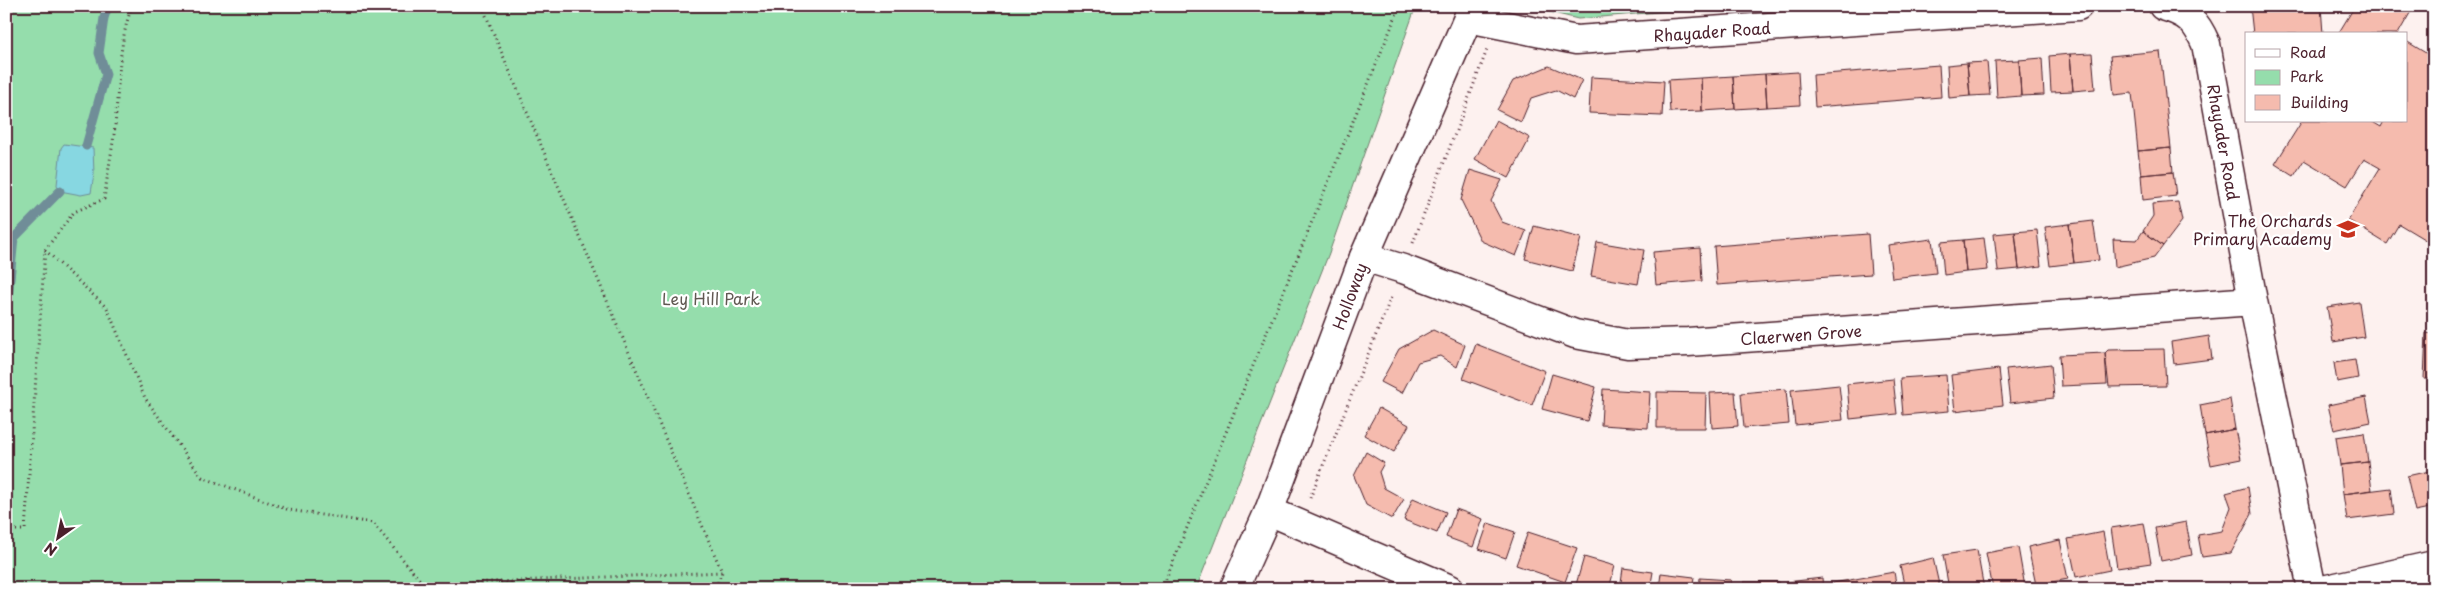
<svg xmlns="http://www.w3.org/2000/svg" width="2440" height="595" font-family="'Playpen Sans',sans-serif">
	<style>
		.green { fill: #95ddac; stroke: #707e6c }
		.water { fill: #87d7e1; stroke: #6f8d98 }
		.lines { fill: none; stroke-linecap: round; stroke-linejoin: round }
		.stream { stroke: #6f8d98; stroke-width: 9 }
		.building { fill: #f5bbae; stroke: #4a1f2b }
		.minor-casing { stroke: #4a1f2b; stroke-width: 31 }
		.tertiary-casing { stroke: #4a1f2b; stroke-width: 31 }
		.path { stroke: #4a1f2b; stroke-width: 3; stroke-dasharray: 1 4; stroke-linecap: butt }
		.minor { stroke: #fff; stroke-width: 28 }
		.tertiary { stroke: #fff; stroke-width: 28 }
		.labels { text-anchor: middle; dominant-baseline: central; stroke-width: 4.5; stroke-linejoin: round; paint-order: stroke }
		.street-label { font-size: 16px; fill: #4a1f2b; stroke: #fff }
		.poi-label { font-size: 16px; fill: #4a1f2b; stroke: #fff; text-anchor: end }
		.park-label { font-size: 16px; fill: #605852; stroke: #fff }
	</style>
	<rect width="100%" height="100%" fill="#fdf1ef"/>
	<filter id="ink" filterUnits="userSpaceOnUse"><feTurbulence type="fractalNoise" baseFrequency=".02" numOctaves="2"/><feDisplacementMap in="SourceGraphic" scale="10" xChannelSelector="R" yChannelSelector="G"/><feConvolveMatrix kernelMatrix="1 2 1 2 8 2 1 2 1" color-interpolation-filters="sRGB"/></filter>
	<g filter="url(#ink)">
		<!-- green -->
		<path class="green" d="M 6,6 L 1416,6 L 1329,253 L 1196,589 L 6,589 Z
			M 1525,6 L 1727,6 L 1578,19 Z"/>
		<!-- water -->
		<path class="water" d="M 64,144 L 93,148 L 94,174 L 91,193 L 81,195 L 60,191 L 57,185 L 61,148 Z"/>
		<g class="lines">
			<!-- stream -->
			<path class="stream" d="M 86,146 L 106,74 L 99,53 L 104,18 L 108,6
				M 6,345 L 8,299 L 14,238 L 60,191"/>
		</g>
		<!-- building -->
		<path class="building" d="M 2250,6 L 2321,6 L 2323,34 L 2253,34 Z
			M 2355,6 L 2414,6 L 2398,34 L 2338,34 Z
			M 2406,41 L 2434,58 L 2434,160 L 2428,169 L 2434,173 L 2434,245 L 2399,224 L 2387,244 L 2348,220 L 2380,168 L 2364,159 L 2347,186 L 2304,160 L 2294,176 L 2275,164 L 2302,121 L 2371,121 L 2381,127 L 2384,121 L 2406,121 Z
			M 2160,51 L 2171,148 L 2138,151 L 2132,93 L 2114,95 L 2110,56 Z
			M 2092,53 L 2095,89 L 2073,91 L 2070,54 Z
			M 2070,54 L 2073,91 L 2051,92 L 2049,56 Z
			M 2042,58 L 2044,95 L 2021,96 L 2019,60 Z
			M 2019,60 L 2021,96 L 1997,98 L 1995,61 Z
			M 1987,62 L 1990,95 L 1970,96 L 1967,63 Z
			M 1967,63 L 1970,96 L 1949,98 L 1947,65 Z
			M 1939,65 L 1941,97 L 1815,107 L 1813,75 Z
			M 1549,66 L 1582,80 L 1573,99 L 1556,90 L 1531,98 L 1521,122 L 1497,110 L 1513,81 Z
			M 1798,72 L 1800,105 L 1767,107 L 1765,74 Z
			M 1765,74 L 1767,107 L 1735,109 L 1733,76 Z
			M 1733,76 L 1735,109 L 1702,111 L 1701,78 Z
			M 1591,77 L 1664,81 L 1662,116 L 1589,113 Z
			M 1701,78 L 1702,111 L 1670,112 L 1668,80 Z
			M 1496,120 L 1530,138 L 1509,178 L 1475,159 Z
			M 2171,148 L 2173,172 L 2141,175 L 2138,151 Z
			M 1470,170 L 1502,180 L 1491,201 L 1502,222 L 1526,231 L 1516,256 L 1481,241 L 1461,200 Z
			M 2173,172 L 2176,196 L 2143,200 L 2141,175 Z
			M 2178,202 L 2182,221 L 2163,246 L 2143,231 L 2153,216 L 2152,204 Z
			M 2093,221 L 2099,260 L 2074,263 L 2069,224 Z
			M 2069,224 L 2074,263 L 2050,266 L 2045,227 Z
			M 1534,226 L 1581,238 L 1572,271 L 1525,259 Z
			M 2037,230 L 2041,266 L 2019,269 L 2015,232 Z
			M 2143,231 L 2163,246 L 2154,258 L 2115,267 L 2113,239 L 2137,240 Z
			M 2015,232 L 2019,269 L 1998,271 L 1994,234 Z
			M 1868,234 L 1871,274 L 1717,285 L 1714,246 Z
			M 1984,238 L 1988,270 L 1966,272 L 1963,240 Z
			M 1932,239 L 1936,273 L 1892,278 L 1888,245 Z
			M 1963,240 L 1966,272 L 1944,275 L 1941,242 Z
			M 1597,242 L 1644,250 L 1638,284 L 1591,276 Z
			M 1700,248 L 1702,281 L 1656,285 L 1653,252 Z
			M 2359,302 L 2364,337 L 2333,342 L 2327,307 Z
			M 1433,330 L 1465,345 L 1457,367 L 1440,356 L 1418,362 L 1402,393 L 1381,382 L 1399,349 Z
			M 2426,333 L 2434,334 L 2434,379 L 2424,379 Z
			M 2209,336 L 2212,359 L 2174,364 L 2171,342 Z
			M 1476,344 L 1545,371 L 1532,405 L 1463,379 Z
			M 2164,349 L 2166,386 L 2109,387 L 2105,353 L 2108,350 Z
			M 2105,353 L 2107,384 L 2061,386 L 2059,355 Z
			M 2355,360 L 2358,378 L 2337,382 L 2334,363 Z
			M 2051,364 L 2054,398 L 2010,403 L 2006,369 Z
			M 1999,369 L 2003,405 L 1955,411 L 1951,375 Z
			M 1552,374 L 1596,387 L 1587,421 L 1542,409 Z
			M 1946,375 L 1949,411 L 1903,415 L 1900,378 Z
			M 1893,379 L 1897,414 L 1850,419 L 1847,384 Z
			M 1839,385 L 1843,420 L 1795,425 L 1791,390 Z
			M 1603,389 L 1650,392 L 1648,428 L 1601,425 Z
			M 1786,389 L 1789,424 L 1744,428 L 1741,393 Z
			M 1657,392 L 1706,393 L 1705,428 L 1657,428 Z
			M 1735,392 L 1738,426 L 1712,428 L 1710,393 Z
			M 2366,397 L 2371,422 L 2334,430 L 2328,405 Z
			M 2230,399 L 2235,429 L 2205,435 L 2200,405 Z
			M 1379,408 L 1409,425 L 1394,452 L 1364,435 Z
			M 2235,429 L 2241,459 L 2211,465 L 2205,435 Z
			M 2364,433 L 2368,462 L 2340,465 L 2336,437 Z
			M 1366,452 L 1384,463 L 1379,472 L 1384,488 L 1404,499 L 1392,519 L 1366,505 L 1354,476 Z
			M 2368,462 L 2372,490 L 2343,494 L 2340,465 Z
			M 2434,470 L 2434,507 L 2415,511 L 2407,476 Z
			M 2248,487 L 2252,514 L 2231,553 L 2202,557 L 2198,535 L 2222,531 L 2231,507 L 2226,493 Z
			M 2391,488 L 2394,514 L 2347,520 L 2343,494 Z
			M 1413,498 L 1446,512 L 1437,533 L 1404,520 Z
			M 1456,509 L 1483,519 L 1473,547 L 1446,537 Z
			M 2186,522 L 2192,555 L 2161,561 L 2155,528 Z
			M 1488,523 L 1515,532 L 1506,558 L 1479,549 Z
			M 2144,523 L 2151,563 L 2117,568 L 2111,528 Z
			M 1528,532 L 1577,548 L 1565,582 L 1516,565 Z
			M 2103,532 L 2110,570 L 2076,577 L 2068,539 Z
			M 2060,540 L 2068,579 L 2036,585 L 2028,547 Z
			M 2018,547 L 2025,587 L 1993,589 L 1986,553 Z
			M 1977,550 L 1984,589 L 1949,589 L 1943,555 Z
			M 1584,557 L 1615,566 L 1609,589 L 1575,588 Z
			M 1933,558 L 1940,589 L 1905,589 L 1900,566 Z
			M 1623,568 L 1653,572 L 1650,589 L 1620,589 Z
			M 1894,572 L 1897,589 L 1834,589 L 1833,583 Z
			M 1661,573 L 1694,577 L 1692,589 L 1659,589 Z
			M 1700,578 L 1731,580 L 1731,589 L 1699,589 Z
			M 1822,578 L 1823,589 L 1788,589 L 1787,582 Z
			M 1744,582 L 1779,582 L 1779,589 L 1744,589 Z"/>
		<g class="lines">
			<!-- minor casing -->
			<g class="minor-casing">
				<path id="minor" d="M 2163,6 C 2188,13 2196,21 2206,44 L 2253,301 L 2312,589
					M 1468,18 L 1576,40 L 2078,6
					M 1364,257 L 1403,269 L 1575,334 L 1628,344 L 1688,342 L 2253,301
					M 1269,511 L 1450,589
					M 2327,589 L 2434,565"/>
			</g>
			<!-- tertiary casing -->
			<g class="tertiary-casing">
				<path id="tertiary" d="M 1234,589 L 1269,511 L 1364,257 L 1468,18 L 1471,6"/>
			</g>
			<!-- path -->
			<path class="path" d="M 482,6 L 722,572 L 715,589
				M 1413,243 L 1487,50
				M 45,250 L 107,308 L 145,398 L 202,477 L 289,510 L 373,523 L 424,585 L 722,572
				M 1310,498 L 1392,295
				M 6,530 L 25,530 L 45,250 L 74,212 L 104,199 C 107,178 111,156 114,135 C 119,93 117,47 132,6
				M 1162,589 L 1400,6"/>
			<!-- minor -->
			<use href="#minor" class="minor"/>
			<!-- tertiary -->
			<use href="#tertiary" class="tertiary"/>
		</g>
	</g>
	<!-- icons -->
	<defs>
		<g id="school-bare" transform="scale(1.725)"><path d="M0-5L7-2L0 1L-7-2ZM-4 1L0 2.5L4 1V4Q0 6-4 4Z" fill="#c8321e" stroke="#fff" stroke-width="2.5" paint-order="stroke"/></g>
	</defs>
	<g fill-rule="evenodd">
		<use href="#school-bare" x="2348" y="229"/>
	</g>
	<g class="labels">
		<!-- street labels -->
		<g class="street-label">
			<text transform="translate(1712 31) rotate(-4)">Rhayader Road</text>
			<text transform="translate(2224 142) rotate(80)">Rhayader Road</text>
			<text transform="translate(1349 296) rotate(-70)">Holloway</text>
			<text transform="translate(1801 334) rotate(-4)">Claerwen Grove</text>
		</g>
		<!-- poi labels -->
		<g class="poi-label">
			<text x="2332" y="220">The Orchards<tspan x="2332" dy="18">Primary Academy</tspan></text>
		</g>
		<!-- park labels -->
		<g class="park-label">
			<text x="711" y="298">Ley Hill Park</text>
		</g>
	</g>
	<!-- margin -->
	<rect width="2440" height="595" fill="none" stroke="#fff" stroke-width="25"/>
	<rect x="12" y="12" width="2415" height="570" fill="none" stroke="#4a1f2b" stroke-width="2" filter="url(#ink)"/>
	<!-- legend -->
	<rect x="2245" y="32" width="162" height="90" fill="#ffffff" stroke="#b7a5aa"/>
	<rect x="2255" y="49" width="25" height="8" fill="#ffffff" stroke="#b7a5aa"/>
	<text x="2290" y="58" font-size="15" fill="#4a1f2b">Road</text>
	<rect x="2255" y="70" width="25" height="15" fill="#95ddac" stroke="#b7a5aa"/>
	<text x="2290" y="82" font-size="15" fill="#4a1f2b">Park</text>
	<rect x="2255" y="95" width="25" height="15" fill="#f5bbae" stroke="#b7a5aa"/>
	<text x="2290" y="108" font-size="15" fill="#4a1f2b">Building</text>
	<!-- north arrow -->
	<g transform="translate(58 538) rotate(213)" stroke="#ffffff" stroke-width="4" paint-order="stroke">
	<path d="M0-4L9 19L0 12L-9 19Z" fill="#4a1f2b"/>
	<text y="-8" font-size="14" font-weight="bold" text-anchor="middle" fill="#4a1f2b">N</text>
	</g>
</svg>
